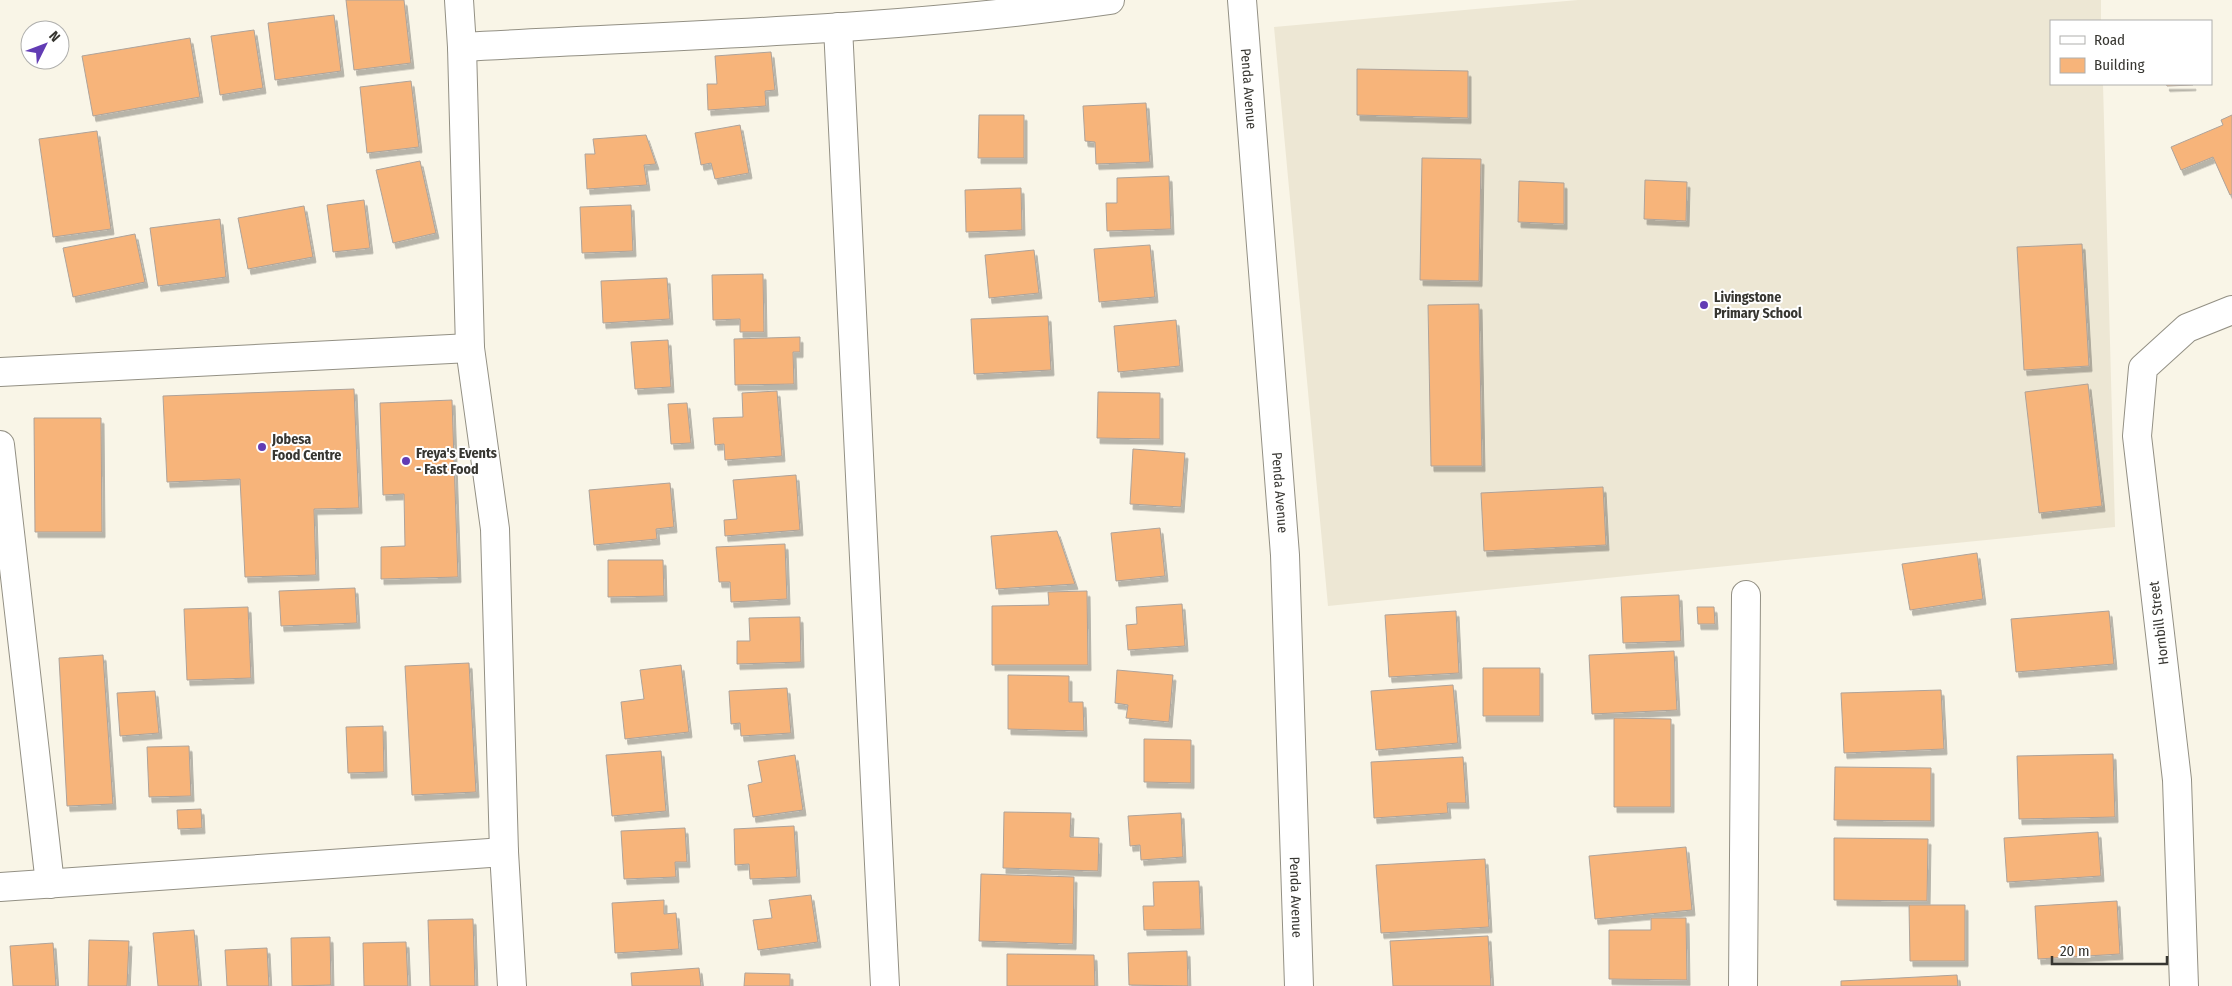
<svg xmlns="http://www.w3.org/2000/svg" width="2232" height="986" font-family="'Fira Sans Condensed',sans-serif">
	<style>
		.built { fill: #ede7d4 }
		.building { fill: #f7b47a; stroke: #aea39a; filter: url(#shadow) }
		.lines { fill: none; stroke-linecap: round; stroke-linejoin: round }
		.minor-casing { stroke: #939084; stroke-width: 30 }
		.minor { stroke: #fff; stroke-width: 28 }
		.poi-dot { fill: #623cb4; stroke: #fff; stroke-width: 2 }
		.labels { text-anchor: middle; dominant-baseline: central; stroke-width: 4; stroke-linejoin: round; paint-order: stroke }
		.street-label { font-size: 14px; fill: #373631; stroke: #fff }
		.poi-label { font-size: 14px; font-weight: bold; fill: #373631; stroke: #fff; text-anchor: start }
	</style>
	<defs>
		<filter id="shadow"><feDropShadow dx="3" dy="5.5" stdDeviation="0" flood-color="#0004"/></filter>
	</defs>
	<rect width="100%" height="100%" fill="#f9f5e7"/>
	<!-- built -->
	<path class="built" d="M 1578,0 L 2101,0 L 2101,21 L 2051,21 L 2051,84 L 2103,84 L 2115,527 L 1328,606 L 1274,27 Z"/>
	<!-- building -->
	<path class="building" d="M 346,0 L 404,0 L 411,63 L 354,70 Z
		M 334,15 L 341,71 L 275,80 L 268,23 Z
		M 254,30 L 263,88 L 220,95 L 211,36 Z
		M 190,38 L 200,97 L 93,116 L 82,56 Z
		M 771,52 L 775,90 L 765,91 L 766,106 L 708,110 L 707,84 L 717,84 L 715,56 Z
		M 1357,69 L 1468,71 L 1468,118 L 1357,115 Z
		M 411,81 L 419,147 L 367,153 L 360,87 Z
		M 2166,84 L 2193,84 L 2193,85 L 2167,86 Z
		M 1146,103 L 1150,162 L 1096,164 L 1095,142 L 1085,141 L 1083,106 Z
		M 979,115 L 1024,115 L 1024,158 L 978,158 Z
		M 2232,115 L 2232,194 L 2230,195 L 2213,157 L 2181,170 L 2171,147 L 2223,125 L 2221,120 Z
		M 740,125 L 749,173 L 715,179 L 711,163 L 701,165 L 695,133 Z
		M 97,131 L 111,229 L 53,237 L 39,139 Z
		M 646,135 L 656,164 L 644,165 L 647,185 L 587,189 L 585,154 L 595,154 L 593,139 Z
		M 1422,158 L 1481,159 L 1479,281 L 1420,280 Z
		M 420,161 L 436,233 L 393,243 L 376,170 Z
		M 1169,176 L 1171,229 L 1107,231 L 1106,203 L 1117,203 L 1117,178 Z
		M 1645,180 L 1687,182 L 1686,221 L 1644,219 Z
		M 1519,181 L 1564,183 L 1564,224 L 1518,222 Z
		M 1021,188 L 1022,230 L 966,232 L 965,190 Z
		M 364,200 L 370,248 L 333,252 L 327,205 Z
		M 631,205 L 633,251 L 582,253 L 580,207 Z
		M 304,206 L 313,257 L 248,269 L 238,218 Z
		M 220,219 L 226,277 L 158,286 L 150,228 Z
		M 135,234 L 145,282 L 73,297 L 63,248 Z
		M 2082,244 L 2089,366 L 2024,370 L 2017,247 Z
		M 1150,245 L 1155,297 L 1099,302 L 1094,249 Z
		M 1034,250 L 1039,293 L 989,298 L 985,255 Z
		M 763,274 L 764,332 L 740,332 L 740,319 L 713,320 L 712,275 Z
		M 667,278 L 670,319 L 603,323 L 601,281 Z
		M 1479,304 L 1482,466 L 1431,466 L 1428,305 Z
		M 1048,316 L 1051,370 L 974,374 L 971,319 Z
		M 1176,320 L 1180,366 L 1118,372 L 1114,326 Z
		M 800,337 L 800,352 L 793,352 L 794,384 L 735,385 L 734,339 Z
		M 668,340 L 671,387 L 635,389 L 631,342 Z
		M 2088,384 L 2102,506 L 2039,513 L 2025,392 Z
		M 354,389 L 359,508 L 314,509 L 316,575 L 245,577 L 240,479 L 167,482 L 163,396 Z
		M 777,391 L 782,456 L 725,460 L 724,444 L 715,445 L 713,418 L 743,417 L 742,393 Z
		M 1098,392 L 1160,393 L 1160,439 L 1097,438 Z
		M 452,400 L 458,577 L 381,579 L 381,547 L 405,546 L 404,494 L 383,495 L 380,403 Z
		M 687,403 L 691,443 L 671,444 L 668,404 Z
		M 34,418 L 101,418 L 102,532 L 35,532 Z
		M 1133,449 L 1185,453 L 1181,507 L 1130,504 Z
		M 796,475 L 800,530 L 725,536 L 724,520 L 737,519 L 733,480 Z
		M 670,483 L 674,527 L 656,529 L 657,539 L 594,545 L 589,490 Z
		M 1603,487 L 1606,545 L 1484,551 L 1481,493 Z
		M 1160,528 L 1165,576 L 1116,581 L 1111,533 Z
		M 1057,531 L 1075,584 L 996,589 L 991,536 Z
		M 785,544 L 787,599 L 731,602 L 730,582 L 719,582 L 716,547 Z
		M 1977,553 L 1983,599 L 1910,610 L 1902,564 Z
		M 608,560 L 663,560 L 664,596 L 608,597 Z
		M 355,588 L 357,623 L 281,626 L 279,591 Z
		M 1087,591 L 1088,665 L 992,665 L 992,606 L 1049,605 L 1048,592 Z
		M 1679,595 L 1681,641 L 1623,643 L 1621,597 Z
		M 1182,604 L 1185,646 L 1128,650 L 1126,625 L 1137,624 L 1136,607 Z
		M 248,607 L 251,678 L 187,680 L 184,609 Z
		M 1697,607 L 1714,607 L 1715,624 L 1698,624 Z
		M 1456,611 L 1459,673 L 1389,677 L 1385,615 Z
		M 2109,611 L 2114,664 L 2016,672 L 2011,619 Z
		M 800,617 L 801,662 L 737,664 L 737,641 L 750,641 L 749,618 Z
		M 1674,651 L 1677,710 L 1592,714 L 1589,655 Z
		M 103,655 L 113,804 L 67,806 L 59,658 Z
		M 469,663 L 476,792 L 412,795 L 405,666 Z
		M 681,665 L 689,732 L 625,739 L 621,702 L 644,699 L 640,670 Z
		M 1483,668 L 1540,668 L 1540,716 L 1483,716 Z
		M 1117,670 L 1173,675 L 1169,722 L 1126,718 L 1128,705 L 1115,703 Z
		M 1008,675 L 1069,676 L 1069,702 L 1083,702 L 1084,731 L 1008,729 Z
		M 1453,685 L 1458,743 L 1376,750 L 1371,691 Z
		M 787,688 L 791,733 L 741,736 L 740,723 L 731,724 L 729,691 Z
		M 1941,690 L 1944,749 L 1844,753 L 1841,693 Z
		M 155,691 L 159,733 L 120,736 L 117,693 Z
		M 1614,718 L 1671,719 L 1671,807 L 1614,807 Z
		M 383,726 L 384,772 L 348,773 L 346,727 Z
		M 1144,739 L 1191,740 L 1191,783 L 1144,782 Z
		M 189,746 L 191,796 L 149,797 L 147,747 Z
		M 661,751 L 666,811 L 612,816 L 606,755 Z
		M 2113,754 L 2115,817 L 2019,819 L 2017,756 Z
		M 795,755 L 803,810 L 753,817 L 748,785 L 762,782 L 758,761 Z
		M 1463,757 L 1466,803 L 1447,803 L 1448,813 L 1374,818 L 1371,762 Z
		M 1835,767 L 1931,768 L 1931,821 L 1834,820 Z
		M 201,809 L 202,828 L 178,829 L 177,810 Z
		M 1004,812 L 1071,813 L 1070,837 L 1099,838 L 1098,871 L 1003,868 Z
		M 1181,813 L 1183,857 L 1141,860 L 1140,845 L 1130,846 L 1128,816 Z
		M 794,826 L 797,877 L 750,879 L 749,864 L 735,865 L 734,829 Z
		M 685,828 L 687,862 L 675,862 L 676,877 L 624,879 L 621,831 Z
		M 2098,832 L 2101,876 L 2007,882 L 2004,838 Z
		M 1834,838 L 1928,839 L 1927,901 L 1834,900 Z
		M 1686,847 L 1692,910 L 1595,919 L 1589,856 Z
		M 1485,859 L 1489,927 L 1381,933 L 1376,865 Z
		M 981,874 L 1074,877 L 1073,944 L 979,941 Z
		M 1199,881 L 1201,929 L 1144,930 L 1143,906 L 1154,906 L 1153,882 Z
		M 811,895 L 818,942 L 758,950 L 753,920 L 772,918 L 769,900 Z
		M 664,900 L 664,914 L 676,913 L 679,949 L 615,953 L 612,903 Z
		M 2117,901 L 2120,954 L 2038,959 L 2035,906 Z
		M 1909,905 L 1965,905 L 1965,961 L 1910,961 Z
		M 1651,918 L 1686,918 L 1687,980 L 1609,979 L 1609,930 L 1651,930 Z
		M 473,919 L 475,986 L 430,986 L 428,920 Z
		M 194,930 L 199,986 L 158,986 L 153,933 Z
		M 1488,936 L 1491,986 L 1393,986 L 1390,941 Z
		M 330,937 L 331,985 L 292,986 L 291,938 Z
		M 89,940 L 129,941 L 127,986 L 88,986 Z
		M 406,942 L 408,986 L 364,986 L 363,943 Z
		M 53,943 L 56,986 L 13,986 L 10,946 Z
		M 267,948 L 269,986 L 227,986 L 225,950 Z
		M 1187,951 L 1188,986 L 1129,985 L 1128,953 Z
		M 1007,954 L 1094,955 L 1095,986 L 1007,986 Z
		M 699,968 L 701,986 L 632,986 L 631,973 Z
		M 745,973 L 790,974 L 790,986 L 744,986 Z
		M 1957,975 L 1958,986 L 1841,986 L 1841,981 Z"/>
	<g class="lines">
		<!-- minor casing -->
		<g class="minor-casing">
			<g id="minor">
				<path d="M 459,0 L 462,47 L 470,348 L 495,529 L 504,852 L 512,986"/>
				<path id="s1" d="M 1242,0 L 1285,555 L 1299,986"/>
				<path d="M 838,27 L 885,986"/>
				<path d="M 462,47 C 678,35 896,31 1110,0"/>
				<path d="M 0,372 L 470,348"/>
				<path d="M 0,445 L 50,884"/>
				<path d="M 0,887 L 504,852"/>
				<path d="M 1743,986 L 1746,595"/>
				<path d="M 2184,986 L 2177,780 L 2137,436 L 2143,368 L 2187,328 L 2232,310"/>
			</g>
		</g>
		<!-- minor -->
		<use href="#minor" class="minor"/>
	</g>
	<!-- markers -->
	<g class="poi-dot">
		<circle cx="1704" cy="305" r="5"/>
		<circle cx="262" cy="447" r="5"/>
		<circle cx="406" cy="461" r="5"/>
	</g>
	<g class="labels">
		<!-- street labels -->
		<g class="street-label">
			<text stroke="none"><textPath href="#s1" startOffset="89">Penda Avenue</textPath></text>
			<text stroke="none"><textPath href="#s1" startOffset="494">Penda Avenue</textPath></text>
			<text transform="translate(2159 623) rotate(-97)">Hornbill Street</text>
			<text stroke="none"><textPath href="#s1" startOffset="899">Penda Avenue</textPath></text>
		</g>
		<!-- poi labels -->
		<g class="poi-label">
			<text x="1714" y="297">Livingstone<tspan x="1714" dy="16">Primary School</tspan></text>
			<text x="272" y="439">Jobesa<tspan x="272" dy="16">Food Centre</tspan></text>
			<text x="416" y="453">Freya's Events<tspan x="416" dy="16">- Fast Food</tspan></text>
		</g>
	</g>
	<!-- legend -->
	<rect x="2050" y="20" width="162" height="65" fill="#ffffff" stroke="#afafad"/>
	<rect x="2060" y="36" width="25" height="8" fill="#ffffff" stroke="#afafad"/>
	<text x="2094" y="45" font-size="15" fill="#373631">Road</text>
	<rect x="2060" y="58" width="25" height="15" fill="#f7b47a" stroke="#afafad"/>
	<text x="2094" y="70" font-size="15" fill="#373631">Building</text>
	<!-- north arrow -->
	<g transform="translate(45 45) rotate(48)"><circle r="24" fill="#ffffff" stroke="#afafad"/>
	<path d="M0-4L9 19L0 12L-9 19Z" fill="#623cb4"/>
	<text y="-8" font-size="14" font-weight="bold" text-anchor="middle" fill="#373631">N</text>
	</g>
	<!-- scale -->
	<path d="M2052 956v8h115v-8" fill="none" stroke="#373631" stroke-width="2.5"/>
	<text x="2060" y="956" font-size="15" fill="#373631" stroke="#ffffff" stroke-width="4" paint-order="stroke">20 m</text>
</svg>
